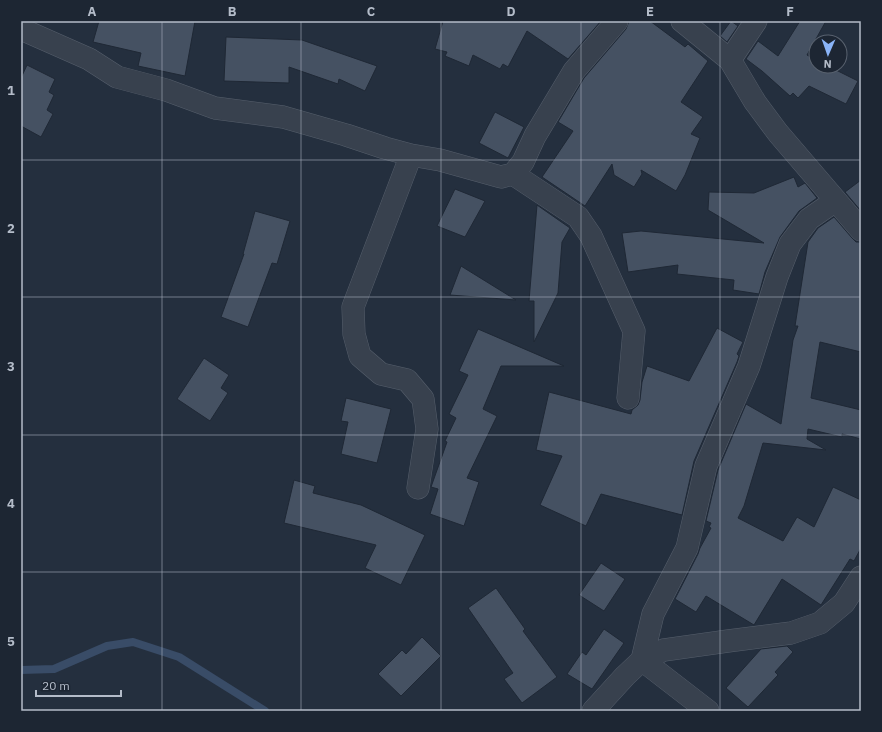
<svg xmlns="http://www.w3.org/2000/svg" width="882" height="732" font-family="'IBM Plex Sans',sans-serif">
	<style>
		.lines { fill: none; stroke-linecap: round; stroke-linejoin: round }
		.stream { stroke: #394c67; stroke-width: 8 }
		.building { fill: #455162; stroke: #1f2835 }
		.minor-casing { stroke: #565f6c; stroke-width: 23 }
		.minor { stroke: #38414e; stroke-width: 22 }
		.grid { fill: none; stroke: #b4bcc9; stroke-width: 1; stroke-opacity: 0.55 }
		.neatline { fill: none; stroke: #b4bcc9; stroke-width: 1.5 }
		.grid-label { font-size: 13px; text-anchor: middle; font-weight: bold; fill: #b4bcc9 }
	</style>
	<rect width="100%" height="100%" fill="#242f3e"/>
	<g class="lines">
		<!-- stream -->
		<path class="stream" d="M 21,670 L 54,669 L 107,646 L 133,642 L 179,657 L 265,711"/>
	</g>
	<!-- building -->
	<path class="building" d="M 99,21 L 195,21 L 185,76 L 138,66 L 141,53 L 93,42 Z
		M 443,21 L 601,21 L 568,59 L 527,31 L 508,67 L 503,64 L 500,69 L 473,55 L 469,66 L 445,56 L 447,52 L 435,49 Z
		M 629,21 L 650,21 L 685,47 L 688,44 L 708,61 L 681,102 L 703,117 L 691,134 L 700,138 L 685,175 L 676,191 L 641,170 L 642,174 L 634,187 L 614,175 L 612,164 L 585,206 L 542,177 L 573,131 L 558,122 L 584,78 L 626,29 Z
		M 731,21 L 738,26 L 727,42 L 720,36 Z
		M 800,21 L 826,21 L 807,55 L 816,60 L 816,66 L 828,66 L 858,81 L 846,104 L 809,86 L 798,98 L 793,93 L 790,96 L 762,71 L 746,59 L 758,41 L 778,56 Z
		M 226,37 L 302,40 L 377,66 L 365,91 L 339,79 L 338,84 L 289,67 L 289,83 L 224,81 Z
		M 27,65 L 55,79 L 49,92 L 54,95 L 47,110 L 53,114 L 41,137 L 21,126 L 21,78 Z
		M 495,112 L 524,127 L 508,158 L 479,143 Z
		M 794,177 L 798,187 L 805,183 L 817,198 L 799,211 L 780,237 L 765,272 L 759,294 L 733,290 L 734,280 L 677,274 L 678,265 L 628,272 L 622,233 L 641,231 L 764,243 L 708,210 L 709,192 L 754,193 Z
		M 861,180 L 861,211 L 845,192 Z
		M 455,189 L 485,201 L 465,237 L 437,226 Z
		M 537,205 L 570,228 L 562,242 L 558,293 L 534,342 L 534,301 L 529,301 Z
		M 255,211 L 290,221 L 277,264 L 272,263 L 248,327 L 221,317 L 244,254 L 243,254 Z
		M 834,217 L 852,238 L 856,242 L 861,242 L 861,352 L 820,342 L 811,398 L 861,410 L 861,439 L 842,434 L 842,437 L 808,429 L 807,439 L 826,450 L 763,443 L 744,506 L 738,518 L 783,541 L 797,517 L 814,527 L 833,487 L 861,500 L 861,548 L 854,561 L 850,559 L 821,605 L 782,579 L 754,625 L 706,596 L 696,612 L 675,599 L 698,554 L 700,548 L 711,528 L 709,527 L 711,523 L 706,521 L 718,470 L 746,404 L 781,424 L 793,340 L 798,326 L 795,326 L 808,242 L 818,228 Z
		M 461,266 L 516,300 L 450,295 Z
		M 717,328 L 743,342 L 737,354 L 739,356 L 737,362 L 694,461 L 682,515 L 601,494 L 586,526 L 540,505 L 562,456 L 536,450 L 549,392 L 631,414 L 632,410 L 638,405 L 640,400 L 642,382 L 647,366 L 689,381 Z
		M 478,329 L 564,366 L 501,366 L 483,409 L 497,416 L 467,478 L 479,482 L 464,526 L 430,514 L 438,489 L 431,487 L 447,442 L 445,441 L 456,418 L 449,414 L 468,375 L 459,371 Z
		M 204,358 L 229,375 L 221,388 L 228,393 L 210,421 L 177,399 Z
		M 346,398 L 391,409 L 377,463 L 341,454 L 348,422 L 341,421 Z
		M 294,480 L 315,486 L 313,493 L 361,505 L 425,535 L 401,585 L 365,568 L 376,545 L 284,523 Z
		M 601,563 L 625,579 L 604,611 L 579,595 Z
		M 496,588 L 525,629 L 523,631 L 557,677 L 522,703 L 504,679 L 513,673 L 468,608 Z
		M 604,629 L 624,643 L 592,689 L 567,674 L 582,652 L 586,655 Z
		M 422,637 L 441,656 L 401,696 L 378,674 L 402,650 L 406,654 Z
		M 787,646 L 793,652 L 775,672 L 778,675 L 748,707 L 726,688 L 761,649 Z"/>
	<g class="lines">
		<!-- minor casing -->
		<g class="minor-casing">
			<path id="minor" d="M 682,21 L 730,60 L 755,102 L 778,133 L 861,230
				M 21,29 L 89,59 L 117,77 L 166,90 L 215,108 L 283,117 L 346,135 L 385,148 L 411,155 L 440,160 L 501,177 L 513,174 L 523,162 L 535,136 L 574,71 L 617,21
				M 730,60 L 756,21
				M 411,155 L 353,307 L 354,334 L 360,356 L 381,374 L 407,380 L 423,399 L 427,429 L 418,488
				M 513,174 L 578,217 L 591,236 L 634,331 L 628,398
				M 593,711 L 625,676 L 642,660 L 664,650 L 728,641 L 791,633 L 820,623 L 844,603 L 861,577
				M 708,711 L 642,660 L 653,614 L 687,548 L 706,466 L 749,366 L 777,277 L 790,244 L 809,219 L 835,201"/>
		</g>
		<!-- minor -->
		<use href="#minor" class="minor"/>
	</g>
	<!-- grid -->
	<path class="grid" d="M 162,21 L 162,711M 301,21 L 301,711M 441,21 L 441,711M 581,21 L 581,711M 720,21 L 720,711M 21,160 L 861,160M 21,297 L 861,297M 21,435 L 861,435M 21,572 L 861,572"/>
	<!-- border -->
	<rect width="882" height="732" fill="none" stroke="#1d2633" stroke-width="44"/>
	<!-- north arrow -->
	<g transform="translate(828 54) rotate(182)"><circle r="19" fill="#1d2633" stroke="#59626f"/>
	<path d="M0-3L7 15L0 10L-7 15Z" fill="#8ab4f8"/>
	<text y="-6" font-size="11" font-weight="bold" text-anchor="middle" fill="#b4bcc9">N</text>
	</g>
	<!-- scale -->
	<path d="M36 690v6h85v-6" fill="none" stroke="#b4bcc9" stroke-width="2"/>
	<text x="42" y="690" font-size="12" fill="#b4bcc9" stroke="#1d2633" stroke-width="3" paint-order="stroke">20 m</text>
	<rect x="22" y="22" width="838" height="688" class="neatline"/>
	<g class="grid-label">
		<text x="92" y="16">A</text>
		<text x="232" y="16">B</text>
		<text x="371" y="16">C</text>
		<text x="511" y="16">D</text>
		<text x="650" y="16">E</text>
		<text x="790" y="16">F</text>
		<text x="11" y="95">1</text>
		<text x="11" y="233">2</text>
		<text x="11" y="371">3</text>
		<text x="11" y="508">4</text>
		<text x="11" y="646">5</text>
	</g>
</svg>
